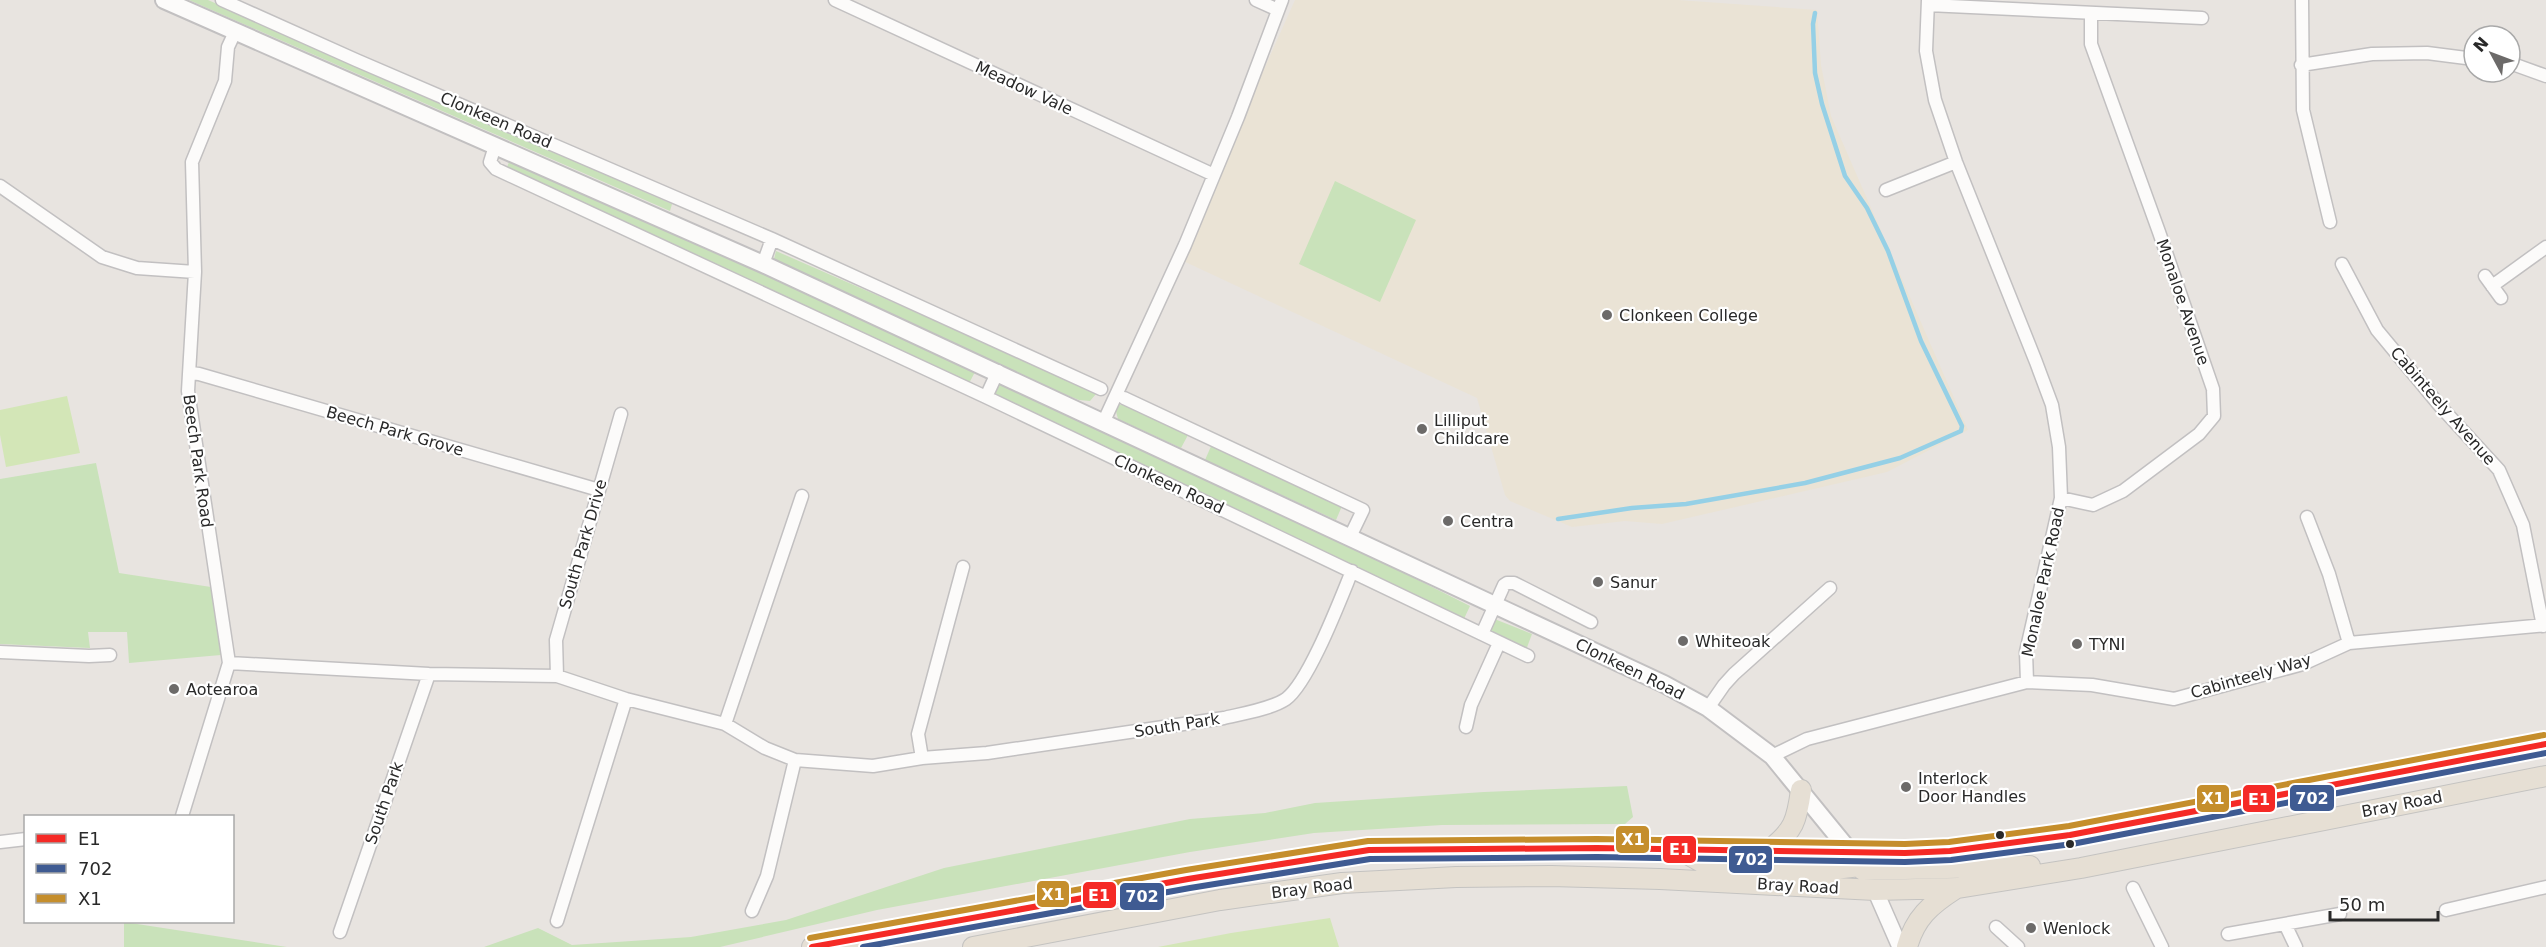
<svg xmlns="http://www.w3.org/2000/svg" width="2546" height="947" font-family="'DejaVu Sans',sans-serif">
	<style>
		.education { fill: #eae3d5 }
		.green { fill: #c9e2ba }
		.pitch { fill: #d3e6b7 }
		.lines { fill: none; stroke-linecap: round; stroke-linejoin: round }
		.stream { stroke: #95d0e6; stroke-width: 4.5 }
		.minor-casing { stroke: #c2c0c1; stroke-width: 15 }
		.tertiary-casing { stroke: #c2c0c1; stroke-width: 18 }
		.secondary-casing { stroke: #c2c0c1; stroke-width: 20 }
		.trunk-casing { stroke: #c4c3c1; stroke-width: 22 }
		.minor { stroke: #fcfbfa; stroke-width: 12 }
		.tertiary { stroke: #fcfbfa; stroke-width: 15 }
		.secondary { stroke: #fcfbfa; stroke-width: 16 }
		.trunk { stroke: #e6dfd4; stroke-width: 20 }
		.bus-1-casing { stroke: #fff; stroke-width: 10 }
		.bus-2-casing { stroke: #fff; stroke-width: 10 }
		.bus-3-casing { stroke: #fff; stroke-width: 10 }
		.bus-1 { stroke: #f52a26; stroke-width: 6 }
		.bus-2 { stroke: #3f5b92; stroke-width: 6 }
		.bus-3 { stroke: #c58e2c; stroke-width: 6 }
		.poi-dot { fill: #6c6a69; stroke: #fff; stroke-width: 2 }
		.bus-dot { fill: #292929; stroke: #fff; stroke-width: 2 }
		.labels { text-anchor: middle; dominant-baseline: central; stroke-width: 4.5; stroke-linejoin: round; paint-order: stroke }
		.street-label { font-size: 16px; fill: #292929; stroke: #fff }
		.poi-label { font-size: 16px; fill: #292929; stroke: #fff; text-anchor: start }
		.line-badge { stroke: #fff; stroke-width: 2 }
		.badge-label { font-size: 16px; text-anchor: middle; font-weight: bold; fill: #fff }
	</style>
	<rect width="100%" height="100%" fill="#e8e4e0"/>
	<!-- education -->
	<path class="education" d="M 1295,0 L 1678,0 L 1817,10 L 1821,65 L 1831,116 L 1968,430 L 1887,472 L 1662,524 L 1625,521 L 1572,527 L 1510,501 L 1505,495 L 1477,398 L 1179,259 Z"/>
	<!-- green -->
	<path class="green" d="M 189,0 L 208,0 L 672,204 L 670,211 Z
		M 509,162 L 671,230 L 975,372 L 967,387 L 505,172 Z
		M 1335,181 L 1416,220 L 1380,302 L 1299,264 Z
		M 776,251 L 904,307 L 1096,394 L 1090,401 L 1079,400 L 1054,390 L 774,259 Z
		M 991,378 L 1360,551 L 1470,606 L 1462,623 L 982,396 Z
		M 1114,404 L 1123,405 L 1188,435 L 1181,448 L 1118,419 Z
		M 1212,444 L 1342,506 L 1336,520 L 1205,460 Z
		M 96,463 L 119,573 L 211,587 L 221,655 L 129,663 L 127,632 L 88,632 L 90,648 L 0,644 L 0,479 Z
		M 1492,618 L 1532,634 L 1526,650 L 1484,632 Z
		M 1627,786 L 1633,817 L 1625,824 L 1442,825 L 1314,833 L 1190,852 L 877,910 L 720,947 L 484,947 L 538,928 L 572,945 L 691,937 L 786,920 L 944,868 L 1190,819 L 1265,813 L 1315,803 L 1484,792 Z
		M 124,922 L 287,947 L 124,947 Z"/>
	<!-- pitch -->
	<path class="pitch" d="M 67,396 L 80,453 L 6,467 L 0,435 L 0,410 Z
		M 1330,918 L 1339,947 L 1158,947 L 1231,933 Z"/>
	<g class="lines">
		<!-- stream -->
		<path class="stream" d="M 1558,519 L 1632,508 L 1686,504 L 1805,483 L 1900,458 L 1961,431 L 1962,426 L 1921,341 L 1888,251 L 1867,208 L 1845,176 L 1822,104 L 1815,73 L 1813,24 L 1815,13"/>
		<!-- minor casing -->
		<g class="minor-casing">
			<path id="minor" d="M 222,0 L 356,60 L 772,239 L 1101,389
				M 835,0 L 1214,175
				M 1256,0 L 1278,10
				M 1928,0 L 1926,51 L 1935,100 L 1956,162 L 2036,362 L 2052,405 L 2059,447 L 2061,498 L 2026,652 L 2027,682
				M 2302,0 L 2303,110 L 2330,222
				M 1928,5 L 2202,18
				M 2510,63 L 2546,76
				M 2301,65 L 2372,54 L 2427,53 L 2474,59
				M 495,146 L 490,162 L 496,169 L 986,397 L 1528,656
				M 0,186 L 102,257 L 137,268 L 195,272
				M 1886,190 L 1956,162
				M 763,264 L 772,239
				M 2342,264 L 2377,330 L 2440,406 L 2499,470 L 2523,525 L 2543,626
				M 2485,276 L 2501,298
				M 2492,286 L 2546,247
				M 191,373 L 199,374 L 599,490
				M 986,397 L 998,371
				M 1124,398 L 1363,510 L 1350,537
				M 1104,421 L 1185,245 L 1238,117 L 1282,0
				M 2061,498 L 2093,505 L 2123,491 L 2199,434 L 2214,416 L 2213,389 L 2159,232 L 2091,44 L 2091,14
				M 2307,517 L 2329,574 L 2349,643
				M 1482,634 L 1504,585 L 1507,583 L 1514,583 L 1591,622
				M 0,652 L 89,656 L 110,655
				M 229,663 L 429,674 L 557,676 L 626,699 L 725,724 L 765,748 L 795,760 L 873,766 L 922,758 L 987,753 L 1224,718 C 1241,714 1271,709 1286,699 C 1309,682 1340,600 1352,571
				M 557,676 L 556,640 L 621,414
				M 1708,708 L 1724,685 L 1734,674 L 1830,588
				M 725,724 L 802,496
				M 1466,727 L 1471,705 L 1499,643
				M 1772,756 L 1807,739 L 2027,682 L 2092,685 L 2174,699 L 2303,664 L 2349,643 L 2546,625
				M 922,758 L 918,734 L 963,567
				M 182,816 L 229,663 L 188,391 L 195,272 L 192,162 L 225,81 L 228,47 L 235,32
				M 0,842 L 26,839
				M 2133,888 L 2162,947
				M 2446,910 L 2546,887
				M 752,911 L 767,876 L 795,760
				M 557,921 L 626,699
				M 2285,924 L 2296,947
				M 1996,927 L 2018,947
				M 340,932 L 429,674
				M 2228,934 L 2340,914"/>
		</g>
		<!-- tertiary casing -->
		<g class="tertiary-casing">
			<path id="tertiary" d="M 1875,890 L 1900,947"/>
		</g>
		<!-- secondary casing -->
		<g class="secondary-casing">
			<path id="secondary" d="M 164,0 L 763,264 L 1664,684 L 1708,708 L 1772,756 L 1857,860"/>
		</g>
		<!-- trunk casing -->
		<g class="trunk-casing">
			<path id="trunk" d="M 1680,850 L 1705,864 L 1817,871 L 1860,866
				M 1769,850 C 1794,831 1797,820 1801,790
				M 1863,870 L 2030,866
				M 812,947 L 1188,879 L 1369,850 L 1597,848 L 1905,853 L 1950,851 L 2070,835 L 2546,744
				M 973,947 L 1220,900 L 1342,883 L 1456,877 L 1551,876 L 1660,879 L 1875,890 L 1958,888 L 2081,868 L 2546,776
				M 1907,947 C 1915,918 1930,905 1955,889"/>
		</g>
		<!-- minor -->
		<use href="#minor" class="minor"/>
		<!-- tertiary -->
		<use href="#tertiary" class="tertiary"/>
		<!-- secondary -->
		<use href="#secondary" class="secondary"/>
		<!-- trunk -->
		<use href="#trunk" class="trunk"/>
		<!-- bus-1 casing -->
		<g class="bus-1-casing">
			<path id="bus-1" d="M 812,947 L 1188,879 L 1369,850 L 1597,848 L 1905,853 L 1950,851 L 2070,835 L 2546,744"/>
		</g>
		<!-- bus-2 casing -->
		<g class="bus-2-casing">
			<path id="bus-2" d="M 863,947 L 1190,888 L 1370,859 L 1597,857 L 1905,862 L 1951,860 L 2072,844 L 2546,753"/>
		</g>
		<!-- bus-3 casing -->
		<g class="bus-3-casing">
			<path id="bus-3" d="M 810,938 L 1186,870 L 1368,841 L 1597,839 L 1905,844 L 1949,842 L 2069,826 L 2544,735"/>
		</g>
		<!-- bus-1 -->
		<use href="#bus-1" class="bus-1"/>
		<!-- bus-2 -->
		<use href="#bus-2" class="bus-2"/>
		<!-- bus-3 -->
		<use href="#bus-3" class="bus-3"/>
	</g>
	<!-- markers -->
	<g class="poi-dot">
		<circle cx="1607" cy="315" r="6"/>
		<circle cx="1422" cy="429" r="6"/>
		<circle cx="1448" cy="521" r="6"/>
		<circle cx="1598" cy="582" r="6"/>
		<circle cx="1683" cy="641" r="6"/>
		<circle cx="2077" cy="644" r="6"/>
		<circle cx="174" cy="689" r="6"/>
		<circle cx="1906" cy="787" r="6"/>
		<circle cx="2031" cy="928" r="6"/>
	</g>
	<g class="bus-dot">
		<circle cx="2000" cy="835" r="5"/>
		<circle cx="2070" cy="844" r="5"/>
	</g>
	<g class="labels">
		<!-- street labels -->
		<g class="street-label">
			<text transform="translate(1024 88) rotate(25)">Meadow Vale</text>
			<text transform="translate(496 120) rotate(23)">Clonkeen Road</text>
			<text transform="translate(2183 302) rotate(71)">Monaloe Avenue</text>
			<text transform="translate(2443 406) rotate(49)">Cabinteely Avenue</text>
			<text transform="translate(395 431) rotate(16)">Beech Park Grove</text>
			<text transform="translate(198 461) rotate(82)">Beech Park Road</text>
			<text transform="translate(1169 484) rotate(25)">Clonkeen Road</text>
			<text transform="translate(583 544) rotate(-74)">South Park Drive</text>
			<text transform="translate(2043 582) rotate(-78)">Monaloe Park Road</text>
			<text transform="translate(1630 669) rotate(26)">Clonkeen Road</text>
			<text transform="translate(2251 676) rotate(-16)">Cabinteely Way</text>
			<text transform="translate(1177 725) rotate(-9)">South Park</text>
			<text transform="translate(384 803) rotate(-71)">South Park</text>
			<text transform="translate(2402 804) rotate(-11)">Bray Road</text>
			<text transform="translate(1798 886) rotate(3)">Bray Road</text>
			<text transform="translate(1312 888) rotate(-7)">Bray Road</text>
		</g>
		<!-- poi labels -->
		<g class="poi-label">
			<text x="1619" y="315">Clonkeen College</text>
			<text x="1434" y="420">Lilliput<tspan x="1434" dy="18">Childcare</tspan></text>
			<text x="1460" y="521">Centra</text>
			<text x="1610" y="582">Sanur</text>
			<text x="1695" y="641">Whiteoak</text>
			<text x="2089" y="644">TYNI</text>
			<text x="186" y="689">Aotearoa</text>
			<text x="1918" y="778">Interlock<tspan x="1918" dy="18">Door Handles</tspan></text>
			<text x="2043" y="928">Wenlock</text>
		</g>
	</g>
	<g class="line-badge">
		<rect x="2289" y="784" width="46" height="28" rx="6" fill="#3f5b92"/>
		<rect x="2196" y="784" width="34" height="29" rx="6" fill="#c58e2c"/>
		<rect x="2242" y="784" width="34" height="29" rx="6" fill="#f52a26"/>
		<rect x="1615" y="825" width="35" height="29" rx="6" fill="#c58e2c"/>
		<rect x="1662" y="835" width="35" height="29" rx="6" fill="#f52a26"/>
		<rect x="1728" y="845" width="45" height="29" rx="6" fill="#3f5b92"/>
		<rect x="1036" y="880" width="34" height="28" rx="6" fill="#c58e2c"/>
		<rect x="1082" y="881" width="35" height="28" rx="6" fill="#f52a26"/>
		<rect x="1119" y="882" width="46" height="29" rx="6" fill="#3f5b92"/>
	</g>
	<g class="badge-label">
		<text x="2312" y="804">702</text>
		<text x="2213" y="804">X1</text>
		<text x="2259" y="805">E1</text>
		<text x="1633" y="845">X1</text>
		<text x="1680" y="855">E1</text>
		<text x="1751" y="865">702</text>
		<text x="1053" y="900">X1</text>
		<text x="1099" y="901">E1</text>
		<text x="1142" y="902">702</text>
	</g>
	<!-- legend -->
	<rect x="24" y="815" width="210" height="108" fill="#ffffff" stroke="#a9a9a9" stroke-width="1.5"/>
	<rect x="36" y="834" width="30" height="9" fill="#f52a26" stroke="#a9a9a9" stroke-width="1.5"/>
	<text x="78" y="845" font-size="18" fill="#292929">E1</text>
	<rect x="36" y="864" width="30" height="9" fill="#3f5b92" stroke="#a9a9a9" stroke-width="1.5"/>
	<text x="78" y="875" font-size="18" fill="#292929">702</text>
	<rect x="36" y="894" width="30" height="9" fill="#c58e2c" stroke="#a9a9a9" stroke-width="1.5"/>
	<text x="78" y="905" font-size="18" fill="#292929">X1</text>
	<!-- north arrow -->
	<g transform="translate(2492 54) rotate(311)"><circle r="28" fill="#ffffff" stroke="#a9a9a9" stroke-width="1.5"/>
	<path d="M0-4.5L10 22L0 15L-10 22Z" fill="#6c6a69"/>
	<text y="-9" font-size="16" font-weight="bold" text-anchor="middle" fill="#292929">N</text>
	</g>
	<!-- scale -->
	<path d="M2330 911v9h108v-9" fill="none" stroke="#292929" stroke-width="3"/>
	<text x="2339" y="911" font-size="18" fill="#292929" stroke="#ffffff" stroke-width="4.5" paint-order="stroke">50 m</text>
</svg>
